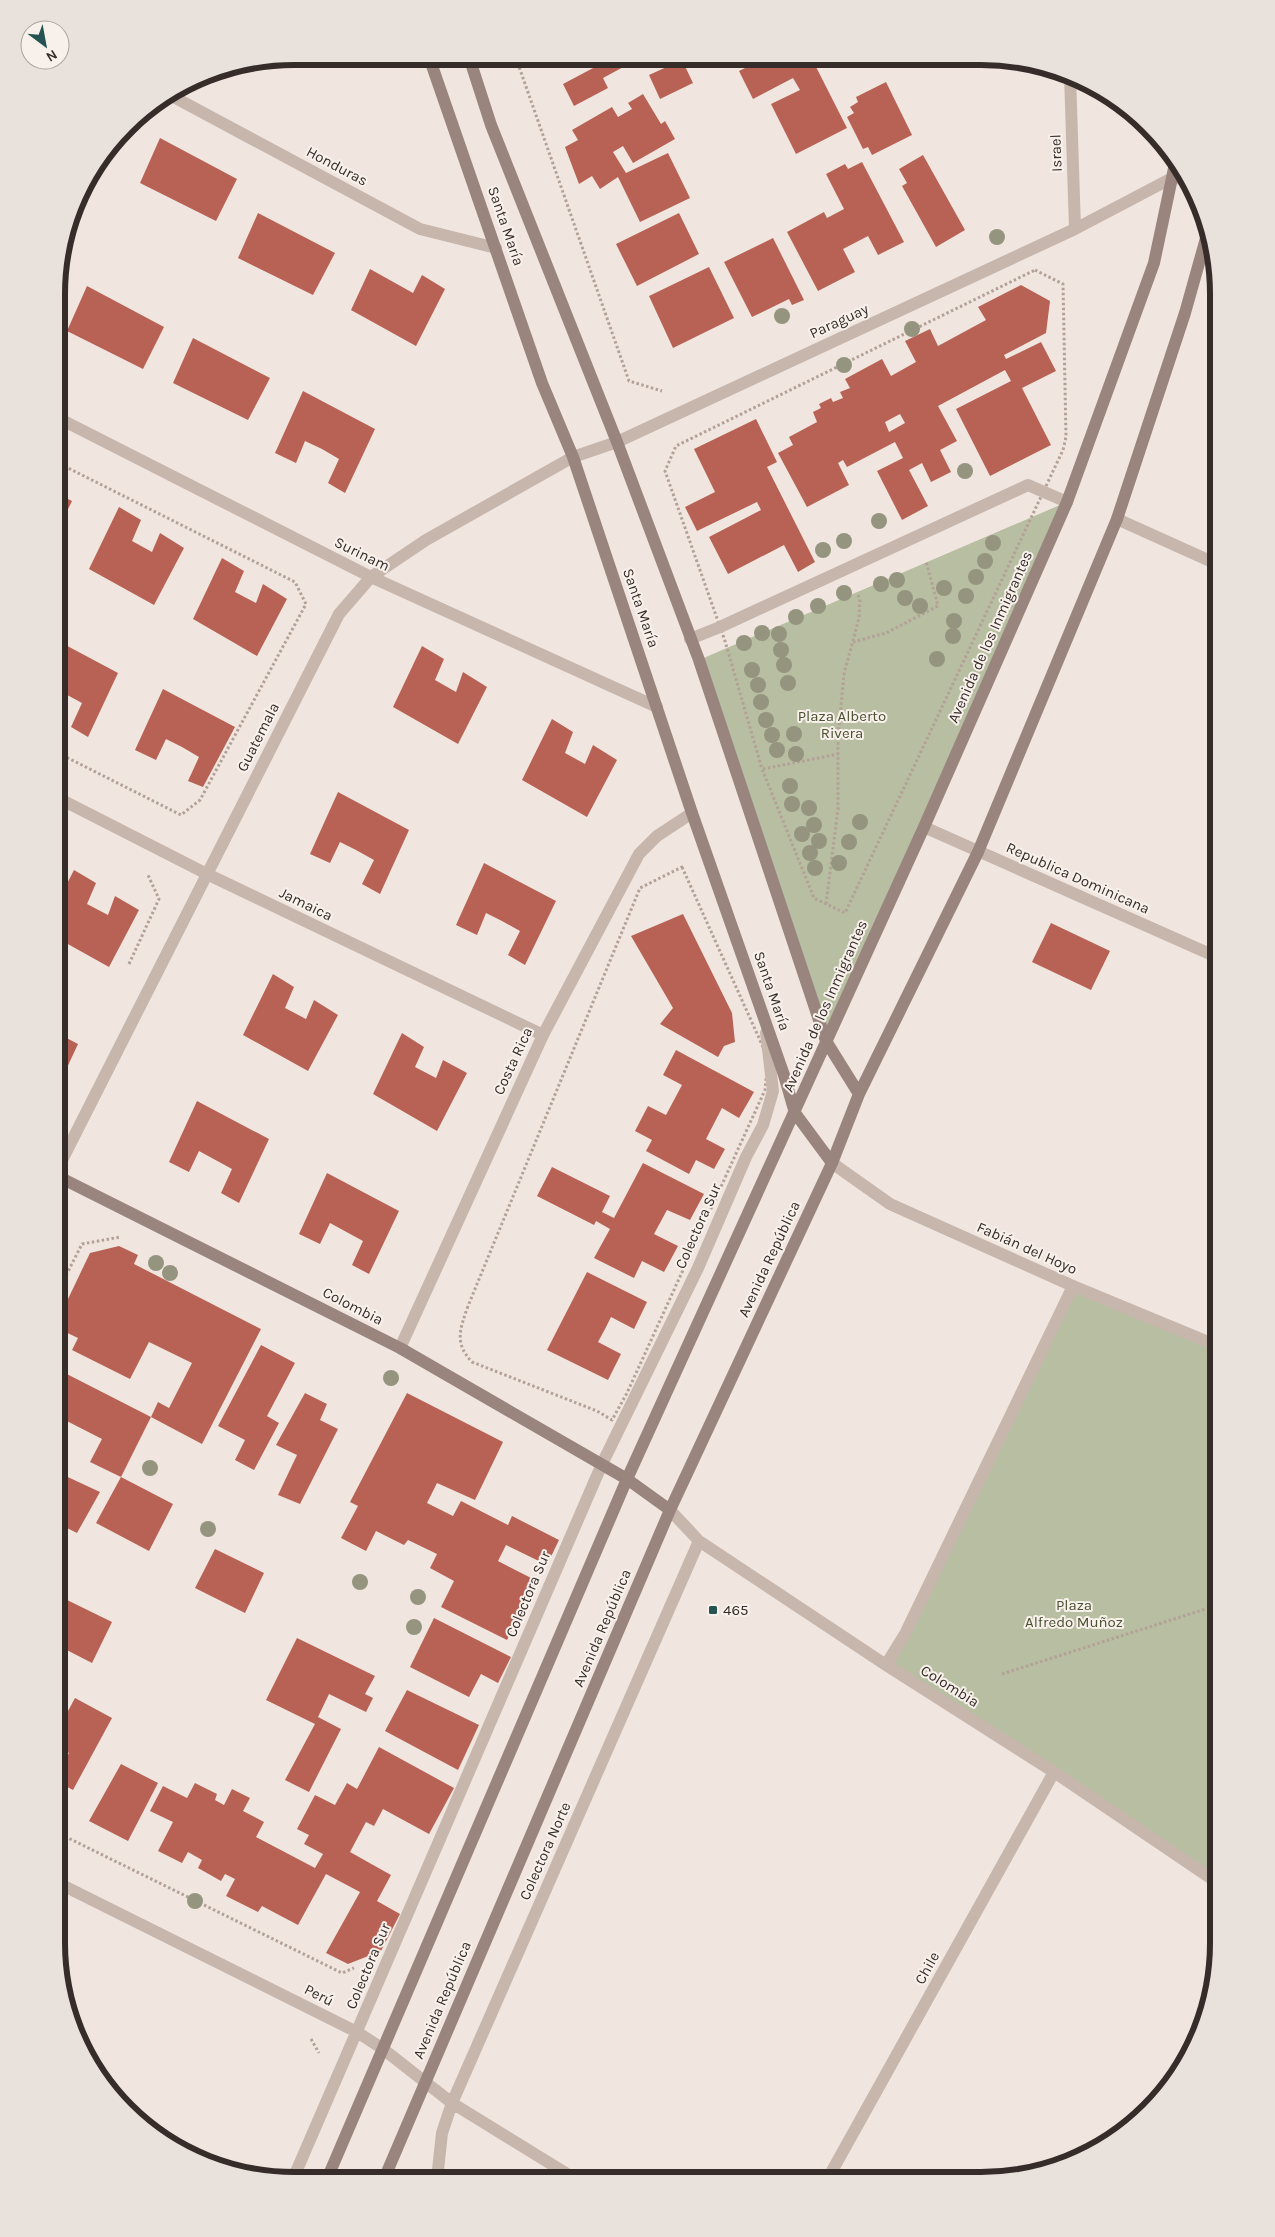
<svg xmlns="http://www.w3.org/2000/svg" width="1275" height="2237" font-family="Karla,sans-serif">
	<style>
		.green { fill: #b7bea1 }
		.building { fill: #b86255; fill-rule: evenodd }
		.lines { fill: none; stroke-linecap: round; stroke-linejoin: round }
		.path { stroke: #b3a097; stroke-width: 3; stroke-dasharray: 2.5 2.5; stroke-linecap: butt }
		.lane { stroke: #c7b6ac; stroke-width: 12 }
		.street { stroke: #c7b6ac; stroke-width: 12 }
		.secondary { stroke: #9a857e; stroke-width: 12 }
		.tree { fill: #94947f }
		.poi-dot { fill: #245351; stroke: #f8f1eb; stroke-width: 2 }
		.labels { text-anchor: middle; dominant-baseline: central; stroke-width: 4; stroke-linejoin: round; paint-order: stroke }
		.street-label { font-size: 15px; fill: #362d2a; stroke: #f8f1eb }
		.park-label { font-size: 15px; fill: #495131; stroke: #f8f1eb }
		.poi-label { font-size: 15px; fill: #362d2a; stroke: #f8f1eb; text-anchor: start }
		.rim { fill: none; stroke: #362d2a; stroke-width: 6 }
	</style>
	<rect width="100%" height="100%" fill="#f0e6df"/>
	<!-- green -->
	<path class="green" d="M 1067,502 L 826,1041 L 699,660 Z
		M 1073,1286 L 1218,1346 L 1218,1883 L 886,1665 Z"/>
	<!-- building -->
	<path class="building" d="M 612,58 L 623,58 L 627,65 L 603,78 L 608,88 L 574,106 L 563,84 Z
		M 763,59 L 812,59 L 847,128 L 796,154 L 771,104 L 800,90 L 793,78 L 753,99 L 739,71 Z
		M 682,60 L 693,83 L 660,99 L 649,75 Z
		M 838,60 L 860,60 L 842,68 Z
		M 886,82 L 912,135 L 872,155 L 868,147 L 863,149 L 847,117 L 854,113 L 850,107 L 858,102 L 856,97 Z
		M 643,94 L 661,124 L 665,121 L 675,139 L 633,163 L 623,146 L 613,152 L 626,173 L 668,153 L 690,198 L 640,222 L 618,177 L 600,189 L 592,176 L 579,184 L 565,147 L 578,140 L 572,130 L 612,107 L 618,117 L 632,109 L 628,103 Z
		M 160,138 L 237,179 L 216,221 L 140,183 Z
		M 923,155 L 965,230 L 936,247 L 902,186 L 907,183 L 899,169 Z
		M 102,161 L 87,192 L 81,189 Z
		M 862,162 L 904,242 L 878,255 L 868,236 L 843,249 L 855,272 L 818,291 L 787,232 L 824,212 L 827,218 L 844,209 L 826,174 L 845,164 L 848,169 Z
		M 258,213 L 335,253 L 313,295 L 238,258 Z
		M 679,213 L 699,254 L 637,286 L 616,244 Z
		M 773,238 L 804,300 L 792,305 L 789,299 L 752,317 L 724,262 Z
		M 709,267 L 734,318 L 673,348 L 649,296 Z
		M 370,269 L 413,293 L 422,275 L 445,289 L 416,346 L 351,310 Z
		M 1021,285 L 1050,301 L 1046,333 L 1004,355 L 1006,359 L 1041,342 L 1056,371 L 1022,388 L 1051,445 L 990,476 L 956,409 L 1011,381 L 1005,370 L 938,406 L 957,441 L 940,450 L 951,472 L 931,482 L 922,463 L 909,470 L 928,506 L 902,520 L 877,471 L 903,458 L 895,442 L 847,467 L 843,460 L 838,463 L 849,485 L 807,507 L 778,453 L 793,445 L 789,437 L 817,422 L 813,412 L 821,408 L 819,404 L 831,398 L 833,402 L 843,398 L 840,392 L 850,388 L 845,379 L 882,359 L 891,376 L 916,362 L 905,341 L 930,329 L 938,346 L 986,320 L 978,307 ZM 900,414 L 905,423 L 889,432 L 885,422 Z
		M 87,286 L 164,327 L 143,369 L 67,331 Z
		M 193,338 L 270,378 L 248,420 L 173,383 Z
		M 303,391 L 375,429 L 345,493 L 328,483 L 339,459 L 322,449 L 305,441 L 296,463 L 275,453 Z
		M 756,419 L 777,462 L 767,467 L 815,562 L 798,572 L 784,545 L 728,574 L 709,537 L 761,510 L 757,502 L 697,531 L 685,507 L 715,492 L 694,449 Z
		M 58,494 L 72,501 L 58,530 Z
		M 119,507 L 141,520 L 132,541 L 152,552 L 160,533 L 184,548 L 154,605 L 89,569 Z
		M 222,558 L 244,571 L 235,592 L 256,603 L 263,584 L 287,599 L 257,656 L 193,619 Z
		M 58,641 L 118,673 L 88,737 L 71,727 L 82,703 L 58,690 Z
		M 422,646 L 444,659 L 435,680 L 456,692 L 463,672 L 487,687 L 458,744 L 393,707 Z
		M 163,689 L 235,727 L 203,787 L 188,781 L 199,757 L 182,747 L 166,739 L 156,760 L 135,750 Z
		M 552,719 L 573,732 L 565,753 L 585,764 L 593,745 L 617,760 L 587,817 L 522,780 Z
		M 338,792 L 409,830 L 380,894 L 362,884 L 374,860 L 356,850 L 340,842 L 330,863 L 310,854 Z
		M 484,863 L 556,901 L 525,965 L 508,955 L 520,931 L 502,921 L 486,913 L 477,935 L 456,925 Z
		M 74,870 L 96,883 L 87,904 L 108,915 L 115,896 L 139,910 L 109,967 L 57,938 L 57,903 Z
		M 683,914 L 732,1013 L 735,1042 L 724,1046 L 718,1057 L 660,1024 L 673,1008 L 631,936 Z
		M 1051,923 L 1110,951 L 1091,990 L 1032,962 Z
		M 273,974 L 294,987 L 285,1008 L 306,1019 L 314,1000 L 338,1015 L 308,1071 L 243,1035 Z
		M 57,1033 L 78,1044 L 57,1089 Z
		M 402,1033 L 424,1047 L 415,1067 L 436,1078 L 443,1060 L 467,1073 L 437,1131 L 373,1094 Z
		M 676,1050 L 754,1092 L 739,1118 L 722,1108 L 706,1139 L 725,1149 L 714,1169 L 696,1160 L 689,1174 L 646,1151 L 652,1140 L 635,1131 L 648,1106 L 666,1115 L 682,1085 L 663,1075 Z
		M 197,1101 L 269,1139 L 239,1203 L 221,1193 L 232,1169 L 199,1151 L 189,1172 L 169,1162 Z
		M 643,1163 L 704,1194 L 690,1220 L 667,1210 L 654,1234 L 678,1246 L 664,1272 L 642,1261 L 634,1278 L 594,1258 L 610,1229 L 596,1221 L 594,1225 L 537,1196 L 552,1167 L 610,1196 L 602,1212 L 614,1218 Z
		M 327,1173 L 399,1211 L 369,1274 L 352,1265 L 363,1241 L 330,1223 L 320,1244 L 299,1234 Z
		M 119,1246 L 138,1255 L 134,1264 L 261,1329 L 202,1444 L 151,1417 L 158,1402 L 169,1408 L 192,1363 L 149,1342 L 130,1379 L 72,1350 L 78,1338 L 57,1328 L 57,1322 L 90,1253 Z
		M 587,1272 L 647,1302 L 634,1329 L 611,1317 L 605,1329 L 598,1342 L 621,1354 L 608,1380 L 547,1350 Z
		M 261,1345 L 295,1363 L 267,1416 L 279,1423 L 254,1470 L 235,1460 L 245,1440 L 218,1426 Z
		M 57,1369 L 151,1417 L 121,1477 L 173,1504 L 149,1551 L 96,1523 L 121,1477 L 90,1462 L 102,1439 L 57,1416 Z
		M 305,1393 L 327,1404 L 320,1420 L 338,1429 L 300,1504 L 278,1495 L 297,1455 L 276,1445 Z
		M 407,1393 L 503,1442 L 475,1500 L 437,1483 L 427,1503 L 453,1516 L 461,1501 L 508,1525 L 512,1516 L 559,1540 L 547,1565 L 506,1545 L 498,1561 L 537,1581 L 507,1640 L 441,1607 L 454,1581 L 430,1568 L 437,1554 L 408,1540 L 404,1545 L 376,1531 L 366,1551 L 341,1538 L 358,1506 L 350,1502 Z
		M 57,1472 L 100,1492 L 77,1533 L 57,1523 Z
		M 215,1549 L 264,1573 L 245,1613 L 195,1588 Z
		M 61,1597 L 112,1622 L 92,1663 L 57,1645 L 57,1605 Z
		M 434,1618 L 511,1657 L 498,1683 L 481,1674 L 469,1697 L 410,1667 Z
		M 297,1638 L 375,1676 L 365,1694 L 373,1698 L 366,1712 L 329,1694 L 318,1717 L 341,1729 L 309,1792 L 285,1780 L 315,1724 L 266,1700 Z
		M 407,1690 L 479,1725 L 458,1770 L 385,1731 Z
		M 75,1698 L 112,1718 L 73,1790 L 56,1781 L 56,1770 L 59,1771 L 69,1753 L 56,1746 L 57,1721 L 61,1724 Z
		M 379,1747 L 454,1788 L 429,1834 L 383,1809 L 374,1826 L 366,1822 L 350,1852 L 391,1875 L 377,1901 L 400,1914 L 381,1951 L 348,1964 L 326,1953 L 360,1892 L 326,1874 L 298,1925 L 262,1906 L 258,1912 L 226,1896 L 235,1879 L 225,1874 L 221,1881 L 198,1868 L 202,1860 L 188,1852 L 182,1863 L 158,1851 L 173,1822 L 150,1811 L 163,1786 L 187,1798 L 195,1783 L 217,1794 L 215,1800 L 224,1805 L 232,1789 L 250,1798 L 243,1811 L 264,1822 L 256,1837 L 315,1868 L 323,1854 L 304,1844 L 309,1835 L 297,1829 L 315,1795 L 335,1805 L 347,1783 L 357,1789 Z
		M 121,1764 L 158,1783 L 128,1841 L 89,1821 Z"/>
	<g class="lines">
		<!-- path -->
		<path class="path" d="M 516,58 L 629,381 L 662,391
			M 1035,270 L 1063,284 L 1066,437 L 1063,450 L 845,913 L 814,898 L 762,769 L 725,641 L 665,471 L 676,446 Z
			M 853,642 L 886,633 L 938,606 L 926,561
			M 58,753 L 181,815 L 200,800 L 306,604 L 295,582 L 58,463
			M 763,769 L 838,754
			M 682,867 L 768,1058 L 765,1090 L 627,1393 L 612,1420 L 597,1411 L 472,1362 C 454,1343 460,1329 468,1306 L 640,888 Z
			M 826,904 L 838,809 L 838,738 L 844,674 L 859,618 L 860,599 L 857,593
			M 129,964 L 159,899 L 148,875
			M 57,1293 L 82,1244 L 120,1237
			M 1215,1606 L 1218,1616
			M 1002,1674 L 1218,1605
			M 56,1832 L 342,1973 L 354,1968
			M 311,2039 L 319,2053"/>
		<!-- lane -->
		<path class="lane" d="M 690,639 L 720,627 L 1028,485 L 1067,502"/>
		<!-- street -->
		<path class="street" d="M 1070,75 L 1075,229
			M 170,95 L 420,229 L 496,248
			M 58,418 L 371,577 L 657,707
			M 1117,519 L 1219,565
			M 58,798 L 207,874 L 543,1035
			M 924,827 L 1219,958
			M 832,1163 L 890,1204 L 1073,1286 L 1218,1346
			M 57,1170 L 339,614 L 371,577 L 426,540 L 573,457 L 617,442 L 1075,229 L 1174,177 L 1188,181
			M 400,1348 L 543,1035 L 639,854 L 657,836 L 692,813
			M 670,1510 L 699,1541 L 886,1665 L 1054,1772 L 1218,1883
			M 886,1665 L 905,1634 L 1073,1286
			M 56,1882 L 357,2032 L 383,2049 L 452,2103 L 577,2180
			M 293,2179 L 602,1464 L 698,1268 L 746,1157 L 763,1125 L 773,1091 L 766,1033
			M 437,2179 L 442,2133 L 452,2103 L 699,1541
			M 827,2180 L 1054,1772"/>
		<!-- secondary -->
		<path class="secondary" d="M 429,57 L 542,383 L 573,457 L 692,813 L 784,1075 L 795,1113 L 832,1163
			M 469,57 L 491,125 L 617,442 L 699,660 L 826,1041 L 859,1094
			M 57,1176 L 400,1348 L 627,1479 L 670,1510
			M 327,2179 L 627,1479 L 924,827 L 1067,502 L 1154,263 L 1176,159
			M 384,2179 L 670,1510 L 832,1163 L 859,1094 L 978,852 L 1117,519 L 1185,313 L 1208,231"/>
	</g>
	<!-- trees -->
	<g class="tree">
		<circle cx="997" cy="237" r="8"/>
		<circle cx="782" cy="316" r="8"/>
		<circle cx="912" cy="329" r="8"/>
		<circle cx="844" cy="365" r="8"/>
		<circle cx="965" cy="471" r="8"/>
		<circle cx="879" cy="521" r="8"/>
		<circle cx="844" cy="541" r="8"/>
		<circle cx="993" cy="543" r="8"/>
		<circle cx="823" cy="550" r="8"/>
		<circle cx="985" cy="561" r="8"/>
		<circle cx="976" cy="577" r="8"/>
		<circle cx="897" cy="580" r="8"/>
		<circle cx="881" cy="584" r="8"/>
		<circle cx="944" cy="588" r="8"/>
		<circle cx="844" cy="593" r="8"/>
		<circle cx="966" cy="596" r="8"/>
		<circle cx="905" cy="598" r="8"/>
		<circle cx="818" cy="606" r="8"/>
		<circle cx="920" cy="606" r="8"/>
		<circle cx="796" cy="617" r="8"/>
		<circle cx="954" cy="621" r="8"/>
		<circle cx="762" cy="633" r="8"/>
		<circle cx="779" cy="634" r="8"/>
		<circle cx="953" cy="636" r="8"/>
		<circle cx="744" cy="643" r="8"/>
		<circle cx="781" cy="650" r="8"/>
		<circle cx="937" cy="659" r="8"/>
		<circle cx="784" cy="665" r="8"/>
		<circle cx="752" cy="670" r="8"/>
		<circle cx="788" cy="683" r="8"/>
		<circle cx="758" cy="685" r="8"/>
		<circle cx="761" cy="702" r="8"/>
		<circle cx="766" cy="720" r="8"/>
		<circle cx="794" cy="734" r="8"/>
		<circle cx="772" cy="735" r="8"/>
		<circle cx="777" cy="750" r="8"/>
		<circle cx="796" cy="754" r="8"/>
		<circle cx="790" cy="786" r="8"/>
		<circle cx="792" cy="804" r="8"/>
		<circle cx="809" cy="808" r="8"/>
		<circle cx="860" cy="822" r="8"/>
		<circle cx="814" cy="825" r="8"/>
		<circle cx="802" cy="834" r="8"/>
		<circle cx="819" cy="841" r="8"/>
		<circle cx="849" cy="842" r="8"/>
		<circle cx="810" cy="853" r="8"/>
		<circle cx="839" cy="863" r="8"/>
		<circle cx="815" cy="868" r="8"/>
		<circle cx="156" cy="1263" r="8"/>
		<circle cx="170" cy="1273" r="8"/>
		<circle cx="391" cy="1378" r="8"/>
		<circle cx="150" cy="1468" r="8"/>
		<circle cx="208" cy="1529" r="8"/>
		<circle cx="360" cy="1582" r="8"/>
		<circle cx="418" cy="1597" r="8"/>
		<circle cx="414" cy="1627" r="8"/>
		<circle cx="195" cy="1901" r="8"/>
	</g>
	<!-- markers -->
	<rect class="poi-dot" x="708" y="1605" width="10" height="10" rx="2.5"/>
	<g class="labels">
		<!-- street labels -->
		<g class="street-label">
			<text transform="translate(1056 153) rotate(-92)">Israel</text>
			<text transform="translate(337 166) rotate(28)">Honduras</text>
			<text transform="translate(506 226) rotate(71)">Santa María</text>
			<text transform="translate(839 321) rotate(-25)">Paraguay</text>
			<text transform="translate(362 554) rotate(26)">Surinam</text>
			<text transform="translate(641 608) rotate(71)">Santa María</text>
			<text transform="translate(990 637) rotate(-66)">Avenida de los Inmigrantes</text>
			<text transform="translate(258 737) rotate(-63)">Guatemala</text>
			<text transform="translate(1078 878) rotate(24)">Republica Dominicana</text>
			<text transform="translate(306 904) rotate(26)">Jamaica</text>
			<text transform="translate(772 991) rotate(71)">Santa María</text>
			<text transform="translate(825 1006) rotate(-66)">Avenida de los Inmigrantes</text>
			<text transform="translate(513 1061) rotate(-65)">Costa Rica</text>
			<text transform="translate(698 1226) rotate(-66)">Colectora Sur</text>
			<text transform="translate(1027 1248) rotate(24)">Fabián del Hoyo</text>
			<text transform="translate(769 1259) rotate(-65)">Avenida República</text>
			<text transform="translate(353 1306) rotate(27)">Colombia</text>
			<text transform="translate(528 1594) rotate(-67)">Colectora Sur</text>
			<text transform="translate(602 1628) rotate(-67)">Avenida República</text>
			<text transform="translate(950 1686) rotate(32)">Colombia</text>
			<text transform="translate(545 1851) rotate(-66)">Colectora Norte</text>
			<text transform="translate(368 1966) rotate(-67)">Colectora Sur</text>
			<text transform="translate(927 1968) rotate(-61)">Chile</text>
			<text transform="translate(319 1995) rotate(27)">Perú</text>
			<text transform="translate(442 2000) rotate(-67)">Avenida República</text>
		</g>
		<!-- park labels -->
		<g class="park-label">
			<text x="842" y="716">Plaza Alberto<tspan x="842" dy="17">Rivera</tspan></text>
			<text x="1074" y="1605">Plaza<tspan x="1074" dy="17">Alfredo Muñoz</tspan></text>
		</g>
		<!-- poi labels -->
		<g class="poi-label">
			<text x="723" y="1610">465</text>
		</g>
	</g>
	<!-- crop -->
	<path d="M0 0H1275V2237H0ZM294 65H981A229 229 0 0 1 1210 294V1943A229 229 0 0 1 981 2172H294A229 229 0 0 1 65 1943V294A229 229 0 0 1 294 65Z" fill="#e8e1dc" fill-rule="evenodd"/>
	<path class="rim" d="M294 65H981A229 229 0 0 1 1210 294V1943A229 229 0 0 1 981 2172H294A229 229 0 0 1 65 1943V294A229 229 0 0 1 294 65Z"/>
	<!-- north arrow -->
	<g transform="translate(45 45) rotate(148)"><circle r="24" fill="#f8f1eb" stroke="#aaa39e"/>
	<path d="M0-4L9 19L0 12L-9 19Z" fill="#245351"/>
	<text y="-8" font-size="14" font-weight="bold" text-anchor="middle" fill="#362d2a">N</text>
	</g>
</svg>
